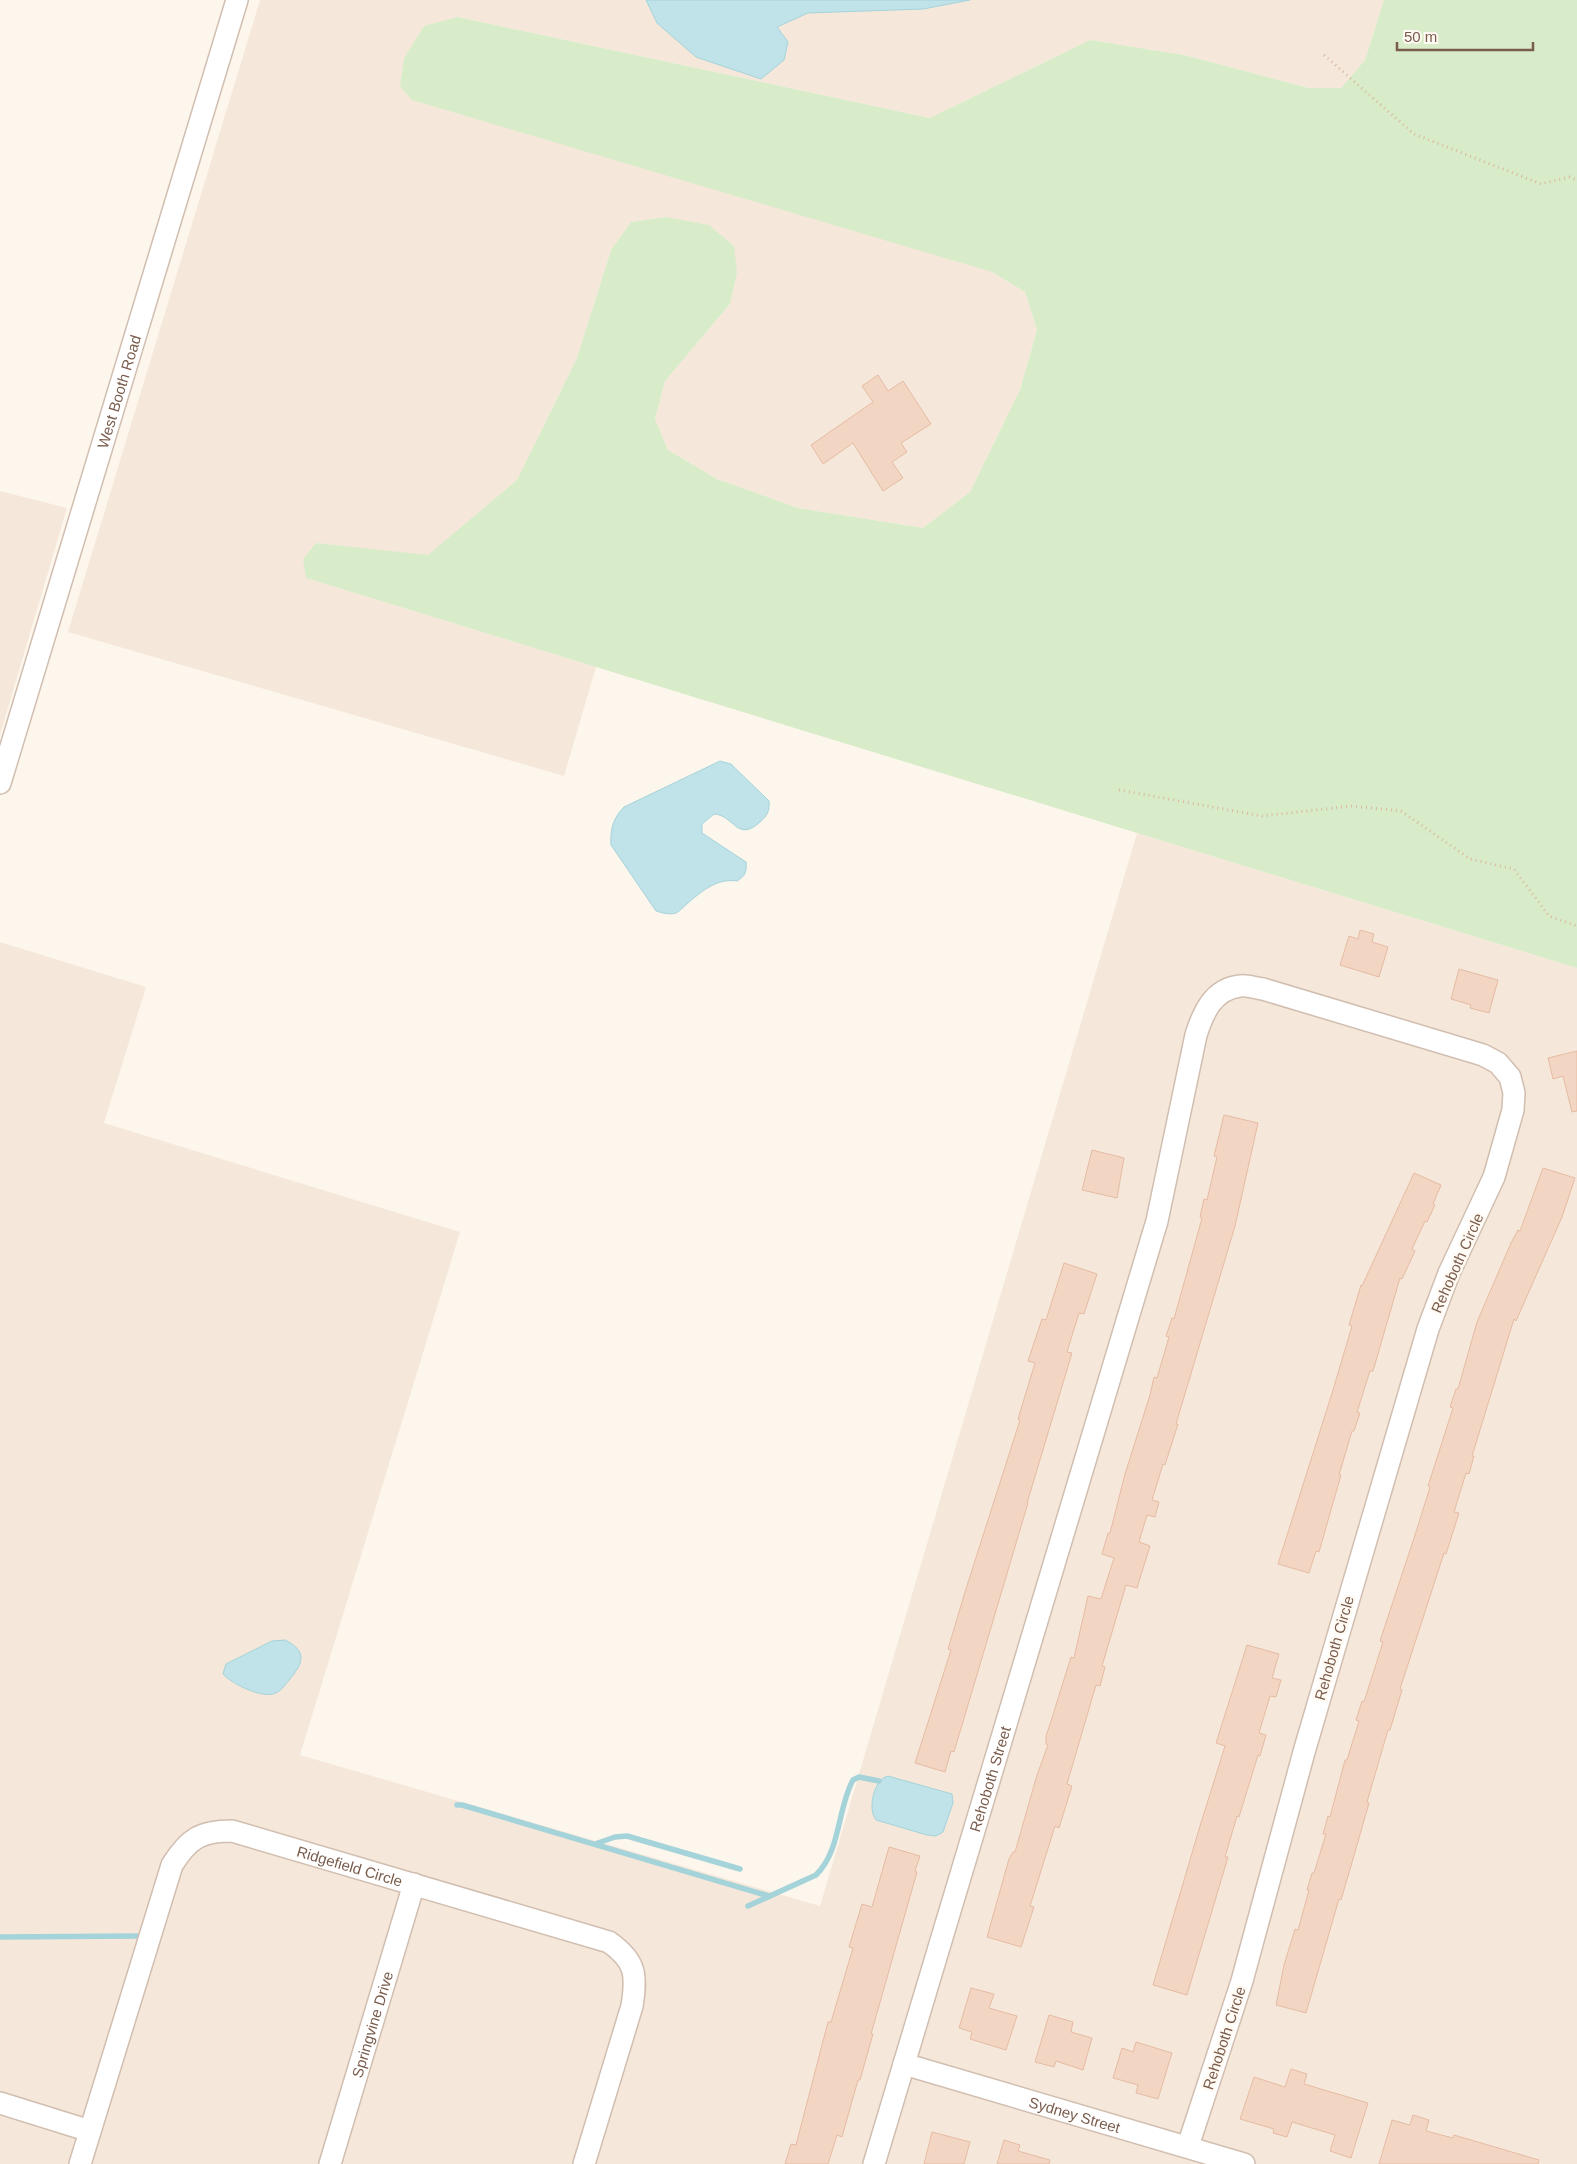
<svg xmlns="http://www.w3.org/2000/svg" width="1577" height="2164" font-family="Helvetica,sans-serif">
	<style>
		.residential { fill: #f5e8da }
		.green { fill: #d8ecc9 }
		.water { fill: #bfe3e8; stroke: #a5d3da }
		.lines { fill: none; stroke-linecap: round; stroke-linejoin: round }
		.stream { stroke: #a5d3da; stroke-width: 5.5 }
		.building { fill: #f3d5c3; stroke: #e6bba3 }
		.minor-casing { stroke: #d1beb0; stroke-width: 24 }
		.path { stroke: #d9b8a5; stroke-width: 3; stroke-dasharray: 1 4; stroke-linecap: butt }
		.minor { stroke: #fff; stroke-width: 21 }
		.labels { text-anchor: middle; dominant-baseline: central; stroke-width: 5; stroke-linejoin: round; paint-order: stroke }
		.street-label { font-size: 15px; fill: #7a5c4d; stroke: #fffaf3 }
	</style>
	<rect width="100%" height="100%" fill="#fdf6ec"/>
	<!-- residential -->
	<path class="residential" d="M 260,0 L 1384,0 L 1365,60 L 1341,88 L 1309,88 L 1184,55 L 1090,40 L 930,118 L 458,17 L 992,272 L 1025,292 L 1037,330 L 1020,390 L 970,492 L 923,528 L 798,508 L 717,479 L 668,450 L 655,419 L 665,381 L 730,304 L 666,217 L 631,222 L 611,250 L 577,358 L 517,480 L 428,556 L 316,543 L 306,578 L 596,667 L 564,776 L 68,632 Z
		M 0,491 L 67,508 L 0,735 Z
		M 1137,833 L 1577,968 L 1577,2164 L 0,2164 L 0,942 L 146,987 L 104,1123 L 460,1232 L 300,1755 L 820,1906 Z"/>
	<!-- green -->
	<path class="green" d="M 1384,0 L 1577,0 L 1577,968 L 306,578 L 303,559 L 316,543 L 428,555 L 517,480 L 577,358 L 611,250 L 631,222 L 666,217 L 709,225 L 734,246 L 737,272 L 730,304 L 665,381 L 655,419 L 668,450 L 717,479 L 798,508 L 923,528 L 970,492 L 1020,390 L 1037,330 L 1025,292 L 992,272 L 412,100 L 400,86 L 404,58 L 424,26 L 458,17 L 930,118 L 1090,40 L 1184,55 L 1309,88 L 1341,88 L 1365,60 Z"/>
	<!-- water -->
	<path class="water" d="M 646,0 L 970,0 L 923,9 L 808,13 L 777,27 L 788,42 L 784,60 L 761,79 L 696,57 L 657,23 Z
		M 720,761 L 731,764 L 769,801 C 770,811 767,816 760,822 C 737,843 734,815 714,814 L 702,824 L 702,833 L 746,862 C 747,872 745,876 737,881 C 717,878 702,891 688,903 C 684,906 680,911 676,913 C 669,915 663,913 656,911 L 611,845 C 610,830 613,818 624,807 Z
		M 285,1640 C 307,1651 304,1662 290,1679 C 285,1685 281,1692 273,1694 C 259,1697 232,1684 223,1674 L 226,1664 L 272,1641 Z
		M 888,1776 L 952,1794 L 953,1803 L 943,1832 L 936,1836 L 927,1835 L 876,1820 C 867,1809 874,1779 888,1776 Z"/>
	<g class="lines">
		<!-- stream -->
		<path class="stream" d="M 457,1805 L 462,1805 L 769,1896
			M 595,1844 L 615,1837 L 627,1836 L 740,1869
			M 748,1906 L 816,1875 C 841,1851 837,1809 853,1780 L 859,1777 L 879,1781
			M 0,1937 L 140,1936"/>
	</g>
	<!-- building -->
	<path class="building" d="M 878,375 L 888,391 L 903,381 L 931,424 L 901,443 L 907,452 L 892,462 L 903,478 L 883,491 L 853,443 L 823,464 L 811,445 L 873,402 L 862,386 Z
		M 1360,930 L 1374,934 L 1372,942 L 1388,947 L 1379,977 L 1340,965 L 1349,936 L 1358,939 Z
		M 1459,969 L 1498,980 L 1489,1013 L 1470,1008 L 1471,1005 L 1451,999 Z
		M 1577,1051 L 1577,1111 L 1572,1112 L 1563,1076 L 1553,1079 L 1548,1058 Z
		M 1224,1115 L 1258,1123 L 1235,1226 L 1176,1424 L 1178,1424 L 1165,1465 L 1163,1464 L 1152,1500 L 1159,1502 L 1155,1517 L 1147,1515 L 1139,1542 L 1150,1546 L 1137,1588 L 1126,1585 L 1102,1666 L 1105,1667 L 1100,1686 L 1096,1685 L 1067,1784 L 1072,1786 L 1059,1828 L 1055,1826 L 1030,1906 L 1034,1907 L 1021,1947 L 987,1937 L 1009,1859 L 1013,1852 L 1015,1852 L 1037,1775 L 1048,1745 L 1046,1744 L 1046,1736 L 1052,1718 L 1071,1657 L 1074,1658 L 1088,1596 L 1101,1599 L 1114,1558 L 1102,1554 L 1108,1533 L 1110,1533 L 1125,1474 L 1150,1395 L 1154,1377 L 1157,1378 L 1169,1337 L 1166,1336 L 1172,1318 L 1174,1319 L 1202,1218 L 1200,1217 L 1204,1199 L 1207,1200 L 1217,1157 L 1214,1156 Z
		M 1092,1150 L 1124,1158 L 1117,1198 L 1082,1190 Z
		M 1543,1168 L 1575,1178 L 1562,1217 L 1516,1321 L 1514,1319 L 1472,1456 L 1474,1456 L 1469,1474 L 1466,1473 L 1454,1512 L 1459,1513 L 1446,1554 L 1444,1553 L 1400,1689 L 1402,1690 L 1390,1730 L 1388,1730 L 1367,1802 L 1369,1803 L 1353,1859 L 1341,1900 L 1339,1899 L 1306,2013 L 1276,2005 L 1284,1965 L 1295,1929 L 1298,1930 L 1309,1890 L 1307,1890 L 1312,1873 L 1314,1873 L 1326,1834 L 1323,1834 L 1328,1816 L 1330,1817 L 1345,1760 L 1347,1760 L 1359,1721 L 1356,1720 L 1362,1701 L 1364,1702 L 1383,1642 L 1380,1641 L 1416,1532 L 1430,1487 L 1428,1486 L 1453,1408 L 1450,1407 L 1456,1389 L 1458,1389 L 1477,1322 L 1511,1243 L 1518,1230 L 1520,1231 Z
		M 1414,1173 L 1441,1185 L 1433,1204 L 1435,1205 L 1427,1222 L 1425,1221 L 1412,1249 L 1415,1251 L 1402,1279 L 1400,1278 L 1373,1371 L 1370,1371 L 1357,1412 L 1360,1413 L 1354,1431 L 1352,1431 L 1339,1475 L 1341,1475 L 1319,1552 L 1316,1551 L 1309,1573 L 1278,1564 L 1333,1390 L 1352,1326 L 1349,1325 L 1361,1285 L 1362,1286 Z
		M 1064,1263 L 1097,1274 L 1084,1314 L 1079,1313 L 1067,1352 L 1072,1353 L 1027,1503 L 1028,1503 L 954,1752 L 951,1751 L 945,1772 L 915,1763 L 951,1650 L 948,1649 L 965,1592 L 1020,1420 L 1018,1419 L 1035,1363 L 1028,1361 L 1042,1319 L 1046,1320 Z
		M 1247,1645 L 1279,1654 L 1272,1678 L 1281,1680 L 1276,1697 L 1270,1696 L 1259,1733 L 1266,1735 L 1260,1756 L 1258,1755 L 1239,1817 L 1237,1816 L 1225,1857 L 1228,1857 L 1187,1995 L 1153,1985 L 1200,1826 L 1225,1746 L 1216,1743 Z
		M 889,1847 L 920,1856 L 915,1871 L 917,1872 L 871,2034 L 873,2034 L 860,2080 L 858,2080 L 842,2137 L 837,2135 L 828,2164 L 785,2164 L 791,2144 L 796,2145 L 828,2022 L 831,2022 L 853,1948 L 849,1947 L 862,1904 L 872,1907 Z
		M 971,1988 L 994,1994 L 989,2008 L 1017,2016 L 1006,2050 L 970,2039 L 972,2032 L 959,2028 Z
		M 1049,2015 L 1073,2022 L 1071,2032 L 1092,2038 L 1083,2070 L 1056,2061 L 1054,2067 L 1035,2062 Z
		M 1136,2042 L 1172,2053 L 1158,2099 L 1136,2093 L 1138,2085 L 1113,2078 L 1122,2048 L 1133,2052 Z
		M 1291,2069 L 1307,2074 L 1304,2084 L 1368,2103 L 1351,2158 L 1330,2151 L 1335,2135 L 1292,2122 L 1287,2137 L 1273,2133 L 1274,2129 L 1240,2119 L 1254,2077 L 1285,2087 Z
		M 1413,2115 L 1429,2120 L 1426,2131 L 1453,2138 L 1454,2135 L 1539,2160 L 1538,2164 L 1379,2164 L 1392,2120 L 1410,2125 Z
		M 932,2132 L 970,2142 L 964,2164 L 924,2164 Z
		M 1004,2140 L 1020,2145 L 1018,2151 L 1050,2160 L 1049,2164 L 997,2164 Z"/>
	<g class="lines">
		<!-- minor casing -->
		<g class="minor-casing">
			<g id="minor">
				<path id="s1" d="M 0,783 L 237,0"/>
				<path id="s2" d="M 904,2064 L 1244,2164"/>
				<path d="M 0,2103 L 90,2131"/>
				<path id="s3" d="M 80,2164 L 172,1865 C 189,1838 201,1831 232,1831 L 609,1942 C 636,1961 637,1975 632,2006 L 584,2164"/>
				<path id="s4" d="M 330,2164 L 414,1884"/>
				<path id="s5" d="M 874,2164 L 1157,1221 L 1196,1035 C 1203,1013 1213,989 1240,986 C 1246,985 1256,988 1263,989 L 1483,1055 L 1498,1063 L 1510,1077 L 1514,1093 L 1513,1110 L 1494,1177 L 1449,1273 L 1428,1329 L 1304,1752 L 1242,1981 L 1188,2146"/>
			</g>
		</g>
		<!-- path -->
		<path class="path" d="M 1324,55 L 1414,134 L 1541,184 L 1569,177 L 1577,180
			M 1119,790 L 1262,816 L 1351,806 L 1401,811 L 1470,859 L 1514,869 L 1549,916 L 1577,926"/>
		<!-- minor -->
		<use href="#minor" class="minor"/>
	</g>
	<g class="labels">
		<!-- street labels -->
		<g class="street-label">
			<text stroke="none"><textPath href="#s1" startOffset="409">West Booth Road</textPath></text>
			<text transform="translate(1457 1263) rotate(-66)">Rehoboth Circle</text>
			<text transform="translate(1334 1648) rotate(-74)">Rehoboth Circle</text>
			<text stroke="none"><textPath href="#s5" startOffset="402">Rehoboth Street</textPath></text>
			<text stroke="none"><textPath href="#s3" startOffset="509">Ridgefield Circle</textPath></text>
			<text stroke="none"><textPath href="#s4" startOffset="146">Springvine Drive</textPath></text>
			<text transform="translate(1224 2038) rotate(-72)">Rehoboth Circle</text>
			<text stroke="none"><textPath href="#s2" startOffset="178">Sydney Street</textPath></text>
		</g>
	</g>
	<!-- scale -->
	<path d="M1397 42v8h136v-8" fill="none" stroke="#7a5c4d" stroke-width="2.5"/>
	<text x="1404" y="42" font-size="15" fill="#7a5c4d" stroke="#fffaf3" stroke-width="4" paint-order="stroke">50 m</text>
</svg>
